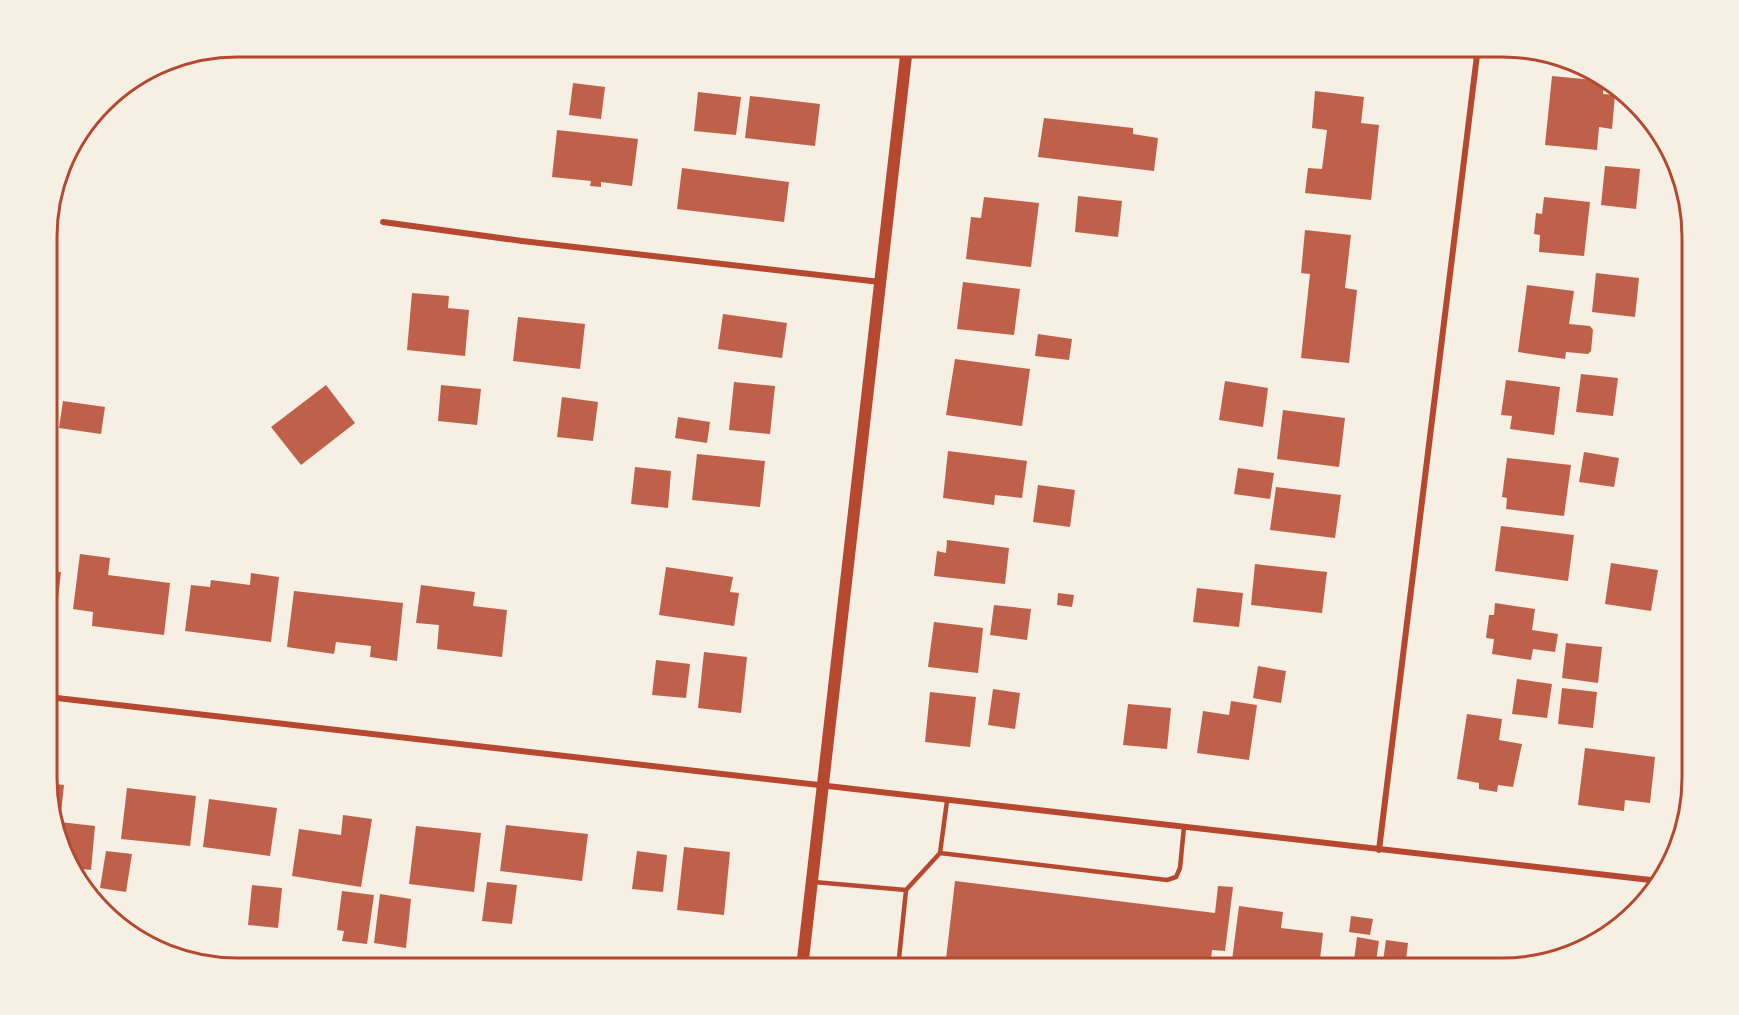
<svg xmlns="http://www.w3.org/2000/svg" width="1739" height="1015" font-family="Commissioner,sans-serif">
	<style>
		.building { fill: #bf614a }
		.lines { fill: none; stroke-linecap: round; stroke-linejoin: round }
		.service { stroke: #b5482f; stroke-width: 4.5 }
		.minor { stroke: #b5482f; stroke-width: 6 }
		.secondary { stroke: #b5482f; stroke-width: 12 }
		.rim { fill: none; stroke: #b5482f; stroke-width: 3 }
	</style>
	<rect width="100%" height="100%" fill="#f6efe4"/>
	<!-- building -->
	<path class="building" d="M 1552,76 L 1604,81 L 1603,94 L 1615,95 L 1612,129 L 1599,127 L 1597,150 L 1545,145 Z
		M 573,83 L 605,87 L 601,119 L 569,115 Z
		M 1315,91 L 1364,97 L 1361,123 L 1379,125 L 1371,200 L 1305,193 L 1308,168 L 1322,169 L 1327,130 L 1312,128 Z
		M 698,92 L 741,97 L 736,135 L 694,131 Z
		M 750,96 L 820,104 L 815,146 L 745,138 Z
		M 1044,118 L 1133,128 L 1133,134 L 1158,138 L 1154,171 L 1038,157 Z
		M 557,130 L 638,139 L 632,186 L 601,182 L 601,187 L 590,186 L 591,181 L 552,177 Z
		M 1605,166 L 1640,169 L 1636,209 L 1601,205 Z
		M 682,168 L 789,182 L 784,222 L 677,209 Z
		M 1078,196 L 1122,201 L 1118,237 L 1075,232 Z
		M 984,197 L 1039,203 L 1031,267 L 966,259 L 971,217 L 981,218 Z
		M 1544,197 L 1590,202 L 1584,256 L 1539,252 L 1540,235 L 1534,234 L 1536,213 L 1542,214 Z
		M 1305,230 L 1351,235 L 1345,288 L 1357,290 L 1349,363 L 1301,358 L 1310,274 L 1301,273 Z
		M 1596,273 L 1639,278 L 1635,317 L 1592,312 Z
		M 963,282 L 1020,289 L 1014,335 L 957,329 Z
		M 1527,285 L 1574,291 L 1569,324 L 1590,326 L 1593,330 L 1591,351 L 1588,354 L 1566,352 L 1565,359 L 1518,352 Z
		M 412,293 L 449,296 L 448,308 L 469,310 L 465,356 L 407,350 Z
		M 723,314 L 787,323 L 782,358 L 718,349 Z
		M 518,317 L 585,324 L 580,369 L 513,361 Z
		M 1038,334 L 1072,339 L 1069,360 L 1035,356 Z
		M 955,359 L 1030,369 L 1022,426 L 946,415 Z
		M 1581,374 L 1618,378 L 1613,416 L 1576,412 Z
		M 1506,380 L 1560,387 L 1554,435 L 1510,429 L 1512,416 L 1501,415 Z
		M 1225,381 L 1268,388 L 1263,427 L 1219,420 Z
		M 734,382 L 775,386 L 770,434 L 729,430 Z
		M 326,385 L 355,423 L 301,465 L 271,427 Z
		M 441,385 L 481,389 L 477,425 L 438,421 Z
		M 562,397 L 598,402 L 593,441 L 557,437 Z
		M 63,401 L 105,407 L 101,434 L 59,428 Z
		M 1283,410 L 1345,418 L 1339,467 L 1277,459 Z
		M 678,417 L 710,422 L 707,443 L 675,438 Z
		M 948,451 L 1027,461 L 1022,498 L 995,495 L 994,505 L 943,498 Z
		M 1584,452 L 1619,458 L 1614,487 L 1579,482 Z
		M 697,454 L 765,461 L 760,507 L 692,500 Z
		M 1507,458 L 1571,465 L 1564,516 L 1506,509 L 1507,498 L 1502,497 Z
		M 635,467 L 671,471 L 668,508 L 631,504 Z
		M 1238,468 L 1274,473 L 1270,499 L 1234,494 Z
		M 1038,485 L 1075,490 L 1070,527 L 1033,522 Z
		M 1276,487 L 1341,495 L 1335,538 L 1270,530 Z
		M 1501,526 L 1574,535 L 1568,581 L 1495,571 Z
		M 947,540 L 1009,548 L 1005,584 L 934,576 L 937,551 L 946,553 Z
		M 80,554 L 110,558 L 108,575 L 170,583 L 164,635 L 92,626 L 93,612 L 73,609 Z
		M 1611,563 L 1658,570 L 1651,611 L 1605,604 Z
		M 1255,564 L 1327,572 L 1322,613 L 1251,605 Z
		M 666,567 L 733,577 L 730,592 L 739,593 L 734,626 L 659,615 Z
		M 48,571 L 61,572 L 56,618 L 48,617 Z
		M 251,573 L 279,577 L 271,642 L 185,631 L 191,585 L 210,587 L 211,580 L 250,585 Z
		M 421,585 L 475,592 L 473,606 L 507,610 L 502,657 L 437,649 L 439,625 L 416,623 Z
		M 1197,588 L 1243,593 L 1239,627 L 1193,622 Z
		M 294,591 L 403,603 L 397,661 L 370,657 L 371,646 L 336,642 L 334,654 L 287,647 Z
		M 1058,593 L 1074,595 L 1072,607 L 1057,605 Z
		M 1495,603 L 1535,609 L 1532,630 L 1558,634 L 1555,652 L 1533,649 L 1531,660 L 1492,654 L 1494,639 L 1486,638 L 1489,615 L 1494,615 Z
		M 994,605 L 1031,609 L 1027,640 L 990,635 Z
		M 934,622 L 983,628 L 978,673 L 928,667 Z
		M 1566,643 L 1602,647 L 1598,683 L 1562,678 Z
		M 704,652 L 747,657 L 741,713 L 698,708 Z
		M 656,660 L 690,664 L 686,698 L 652,695 Z
		M 1258,666 L 1286,671 L 1281,703 L 1253,698 Z
		M 1517,679 L 1552,684 L 1547,718 L 1512,714 Z
		M 1562,688 L 1597,692 L 1593,728 L 1558,724 Z
		M 993,689 L 1020,693 L 1015,729 L 988,725 Z
		M 930,692 L 976,697 L 970,747 L 925,742 Z
		M 1231,701 L 1257,705 L 1249,760 L 1197,753 L 1203,711 L 1229,715 Z
		M 1128,704 L 1171,708 L 1167,749 L 1123,745 Z
		M 1467,714 L 1502,719 L 1499,740 L 1522,744 L 1513,787 L 1498,785 L 1497,792 L 1479,789 L 1479,783 L 1457,779 Z
		M 1585,748 L 1655,757 L 1650,803 L 1625,800 L 1624,811 L 1578,805 Z
		M 48,783 L 64,785 L 60,822 L 95,826 L 91,870 L 73,868 L 48,802 Z
		M 127,788 L 196,796 L 190,846 L 121,839 Z
		M 209,799 L 277,808 L 270,856 L 203,847 Z
		M 343,815 L 372,819 L 361,887 L 292,876 L 299,829 L 341,835 Z
		M 506,825 L 588,834 L 582,881 L 500,871 Z
		M 416,826 L 481,833 L 474,892 L 409,884 Z
		M 684,847 L 730,852 L 724,915 L 677,910 Z
		M 106,851 L 132,854 L 126,892 L 100,888 Z
		M 637,851 L 667,855 L 663,892 L 632,889 Z
		M 955,881 L 1215,913 L 1218,886 L 1233,887 L 1225,951 L 1212,950 L 1210,968 L 945,968 Z
		M 487,882 L 517,885 L 512,924 L 482,921 Z
		M 252,885 L 282,888 L 278,928 L 248,925 Z
		M 342,891 L 374,895 L 367,944 L 342,941 L 344,931 L 337,930 Z
		M 380,894 L 411,899 L 406,948 L 374,943 Z
		M 1239,906 L 1283,912 L 1281,928 L 1323,933 L 1319,968 L 1231,968 Z
		M 1351,916 L 1373,919 L 1370,935 L 1349,932 Z
		M 1357,937 L 1379,941 L 1375,968 L 1353,968 Z
		M 1386,940 L 1408,943 L 1405,968 L 1382,968 Z
		M 503,965 L 517,967 L 517,968 L 502,968 Z
		M 638,965 L 654,967 L 654,968 L 638,968 Z"/>
	<g class="lines">
		<!-- service -->
		<path class="service" d="M 940,853 L 1167,880 L 1176,877 L 1180,868 L 1184,827
			M 814,882 L 906,890 L 940,853 L 947,801
			M 898,968 L 906,890"/>
		<!-- minor -->
		<path class="minor" d="M 383,222 L 522,241 L 880,282
			M 48,697 C 585,760 1122,821 1659,881
			M 1379,850 L 1478,47"/>
		<!-- secondary -->
		<path class="secondary" d="M 802,968 L 907,47"/>
	</g>
	<!-- crop -->
	<path d="M0 0H1739V1015H0ZM237 57H1502A180 180 0 0 1 1682 237V778A180 180 0 0 1 1502 958H237A180 180 0 0 1 57 778V237A180 180 0 0 1 237 57Z" fill="#f6efe4" fill-rule="evenodd"/>
	<path class="rim" d="M237 57H1502A180 180 0 0 1 1682 237V778A180 180 0 0 1 1502 958H237A180 180 0 0 1 57 778V237A180 180 0 0 1 237 57Z"/>
</svg>
